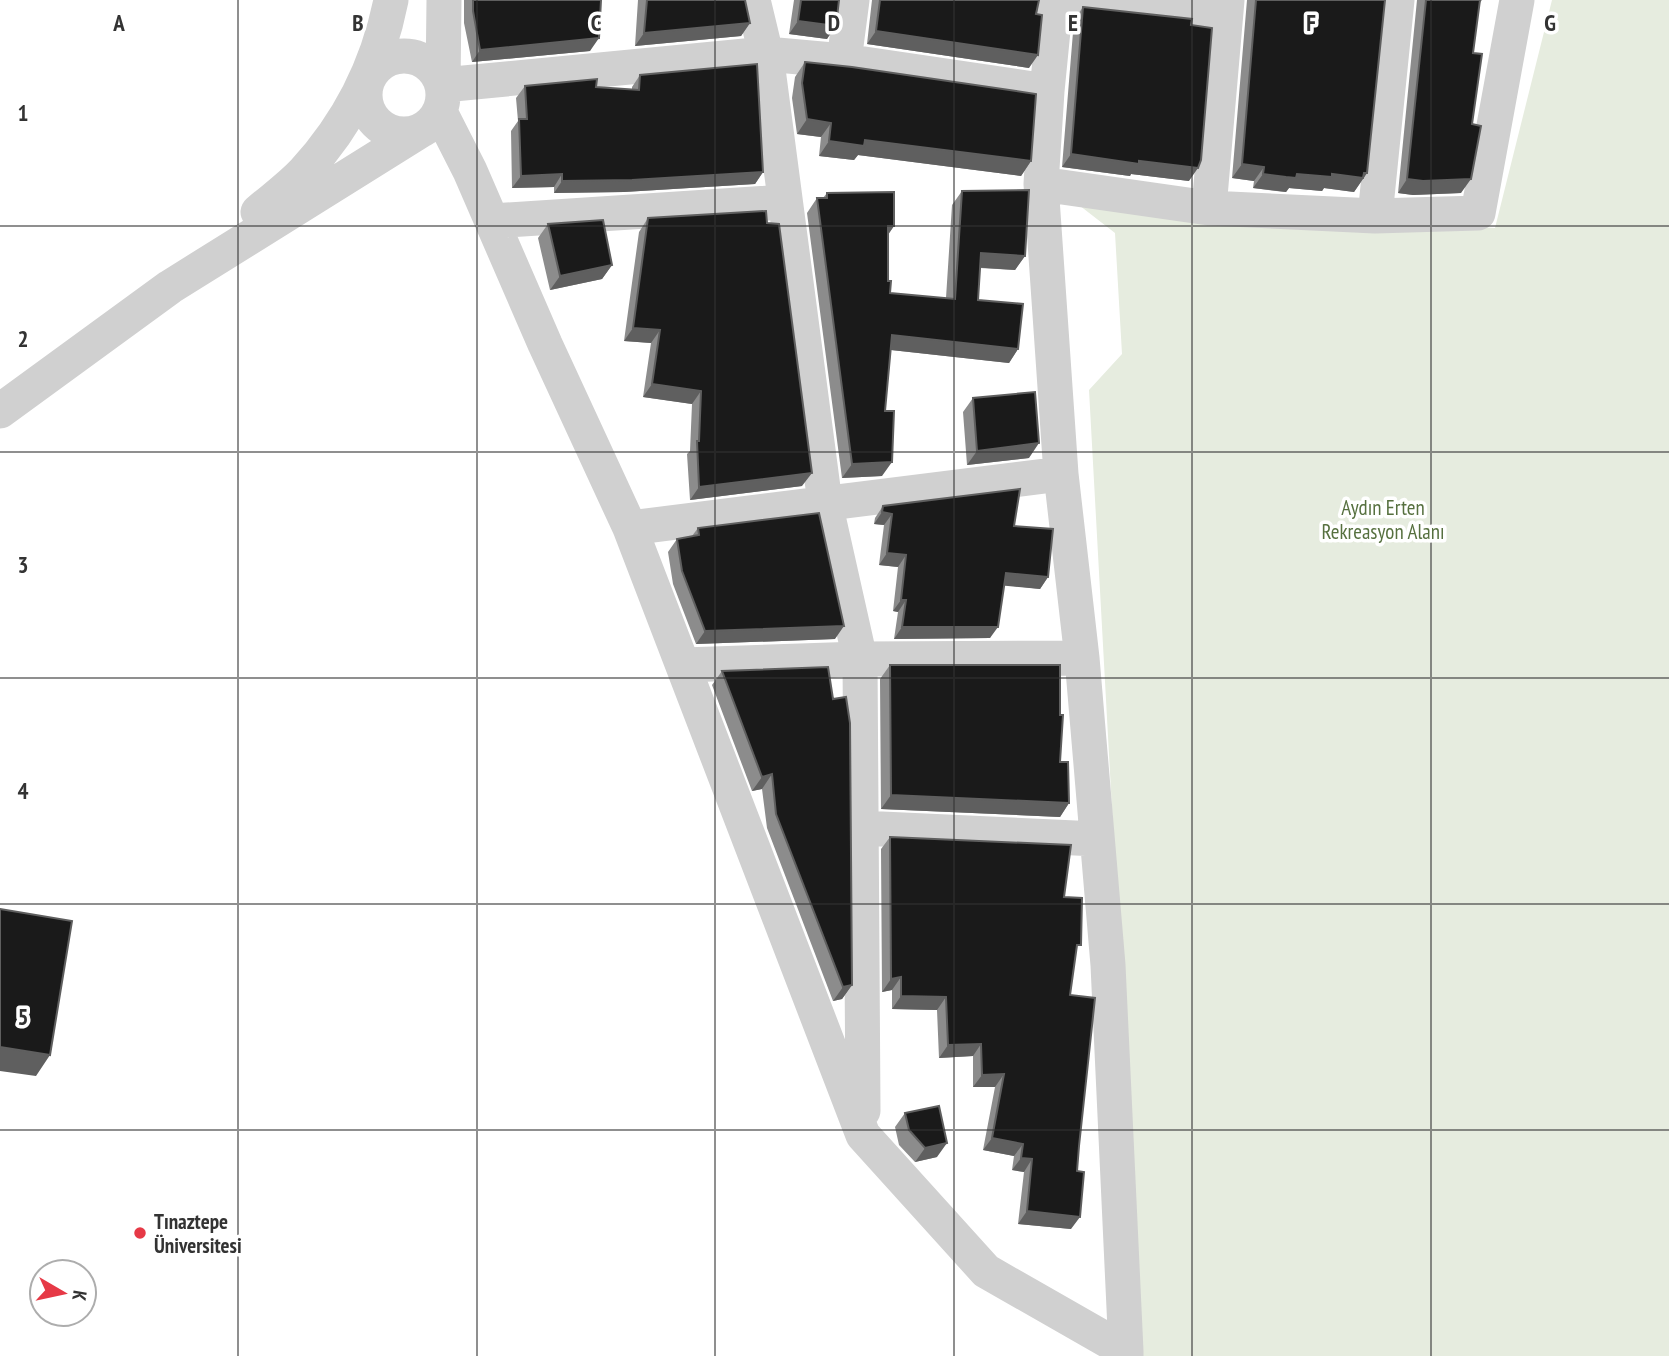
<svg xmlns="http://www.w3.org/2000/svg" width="1669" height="1356" font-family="'PT Sans Narrow',sans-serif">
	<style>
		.green { fill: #e6ecdf }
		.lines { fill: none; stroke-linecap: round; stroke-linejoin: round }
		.minor { stroke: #d0d0d0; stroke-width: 35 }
		.wall { fill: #8c8c8c }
		.shaded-wall { fill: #5f5f5f }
		.building { fill: #1a1a1a; stroke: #5f5f5f; stroke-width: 2 }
		.grid { fill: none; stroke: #333; stroke-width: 2; stroke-opacity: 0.55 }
		.poi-dot { fill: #e63946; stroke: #fff; stroke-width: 2.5 }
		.labels { text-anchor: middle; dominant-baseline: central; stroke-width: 7; stroke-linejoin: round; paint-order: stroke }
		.park-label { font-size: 21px; fill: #56703f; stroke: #fff }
		.poi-label { font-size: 21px; font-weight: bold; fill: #333; stroke: #fff; text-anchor: start }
		.grid-label { font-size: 23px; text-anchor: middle; font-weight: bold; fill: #333; stroke: #fff; stroke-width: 7; stroke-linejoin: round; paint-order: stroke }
	</style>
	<rect width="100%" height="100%" fill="#fff"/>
	<!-- green -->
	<path class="green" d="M 1552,0 L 1669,0 L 1669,1356 L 1142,1356 L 1089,390 L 1122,354 L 1115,233 L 1075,202 L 1495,228 Z"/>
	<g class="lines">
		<!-- minor -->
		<path class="minor" d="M 444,0 L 443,85 L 766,54 L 844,61 L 1047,91
			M 753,0 L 766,54 L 825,503 L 860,659 L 863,1111
			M 1056,0 L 1047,91 L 1041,184 L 1061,474 L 1082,658 L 1108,965 L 1126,1351
			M 1076,0 L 1225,16
			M365 95a39 39 0 1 1 78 0a39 39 0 1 1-78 0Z
			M 844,61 L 852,0
			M 440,112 L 470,171 L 545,344 L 630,528 L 863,1135 L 986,1271 L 1126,1351 L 1126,1356
			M 1041,184 L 1209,208 L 1375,216 L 1478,213 L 1517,0
			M 1209,208 L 1227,0
			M 258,212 C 273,199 290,187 304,172 C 349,123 378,66 391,0
			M 1375,216 L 1397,0
			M 492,221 L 785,202
			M 0,411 L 170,287 L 420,131
			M 630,528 L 1061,474
			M 683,665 L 860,659 L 1082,658
			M 860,828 L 1097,839"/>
	</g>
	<!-- wall -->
	<path class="wall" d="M 464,0 L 601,0 L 590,51 L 472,62 L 464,23 Z
		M 638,0 L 745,0 L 750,23 L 741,36 L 635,46 Z
		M 794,0 L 839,0 L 827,39 L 789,34 Z
		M 872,0 L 1039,0 L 1029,68 L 867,44 Z
		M 1247,0 L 1385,0 L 1367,173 L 1354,192 L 1324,188 L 1322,191 L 1289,188 L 1286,192 L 1276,191 L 1253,188 L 1254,181 L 1232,178 Z
		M 1417,0 L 1482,0 L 1479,4 L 1473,53 L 1461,193 L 1413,195 L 1398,193 Z
		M 1083,7 L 1191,25 L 1189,181 L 1131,174 L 1130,176 L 1062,167 L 1074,20 Z
		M 805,62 L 1031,161 L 1021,176 L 858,155 L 854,160 L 819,156 L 821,137 L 797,134 L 792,98 L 795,77 Z
		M 640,75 L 763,172 L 755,184 L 624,192 L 554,193 L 554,187 L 512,188 L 511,131 L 518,121 L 516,98 L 525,86 L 596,87 L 632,90 L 632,87 Z
		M 962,191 L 1025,256 L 1015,270 L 980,268 L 978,300 L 1018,349 L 1009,363 L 891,350 L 885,411 L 882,476 L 842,478 L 807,213 L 817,198 L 823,198 L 827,193 L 894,226 L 888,235 L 888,281 L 890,293 L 946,298 L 952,205 Z
		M 648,218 L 767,223 L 802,486 L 690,500 L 687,454 L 690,451 L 692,404 L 643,397 L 651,343 L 624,341 L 639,232 Z
		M 548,224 L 612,265 L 602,279 L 550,290 L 538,238 Z
		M 973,398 L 1029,458 L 967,465 L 963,412 Z
		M 883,506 L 1014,526 L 1048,577 L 1040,589 L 1004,585 L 990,638 L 894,639 L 898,612 L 893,611 L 898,567 L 879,565 L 884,525 L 874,524 L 875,518 Z
		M 698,528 L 835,639 L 696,644 L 673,584 L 668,552 L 677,539 L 692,536 Z
		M 890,665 L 1060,762 L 1069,803 L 1060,817 L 881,809 L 880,679 Z
		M 828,667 L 852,985 L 842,999 L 833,1001 L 767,828 L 762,789 L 752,791 L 712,685 L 722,671 Z
		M 890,837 L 1064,897 L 1076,952 L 1070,995 L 1079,1146 L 1071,1229 L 1018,1224 L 1024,1172 L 1012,1170 L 1014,1156 L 983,1150 L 995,1087 L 973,1087 L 973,1056 L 939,1058 L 937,1010 L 892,1009 L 892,990 L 882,992 L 881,849 Z
		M 905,1113 L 937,1157 L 915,1162 L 899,1145 L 895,1127 Z"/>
	<!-- shaded-wall -->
	<path class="shaded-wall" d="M 798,21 L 836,26 L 827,39 L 789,34 Z
		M 750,23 L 741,36 L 635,46 L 644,33 Z
		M 876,31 L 1038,55 L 1029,68 L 867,44 Z
		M 599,38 L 590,51 L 472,62 L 480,50 Z
		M 807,119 L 831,123 L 821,137 L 797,134 Z
		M 865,140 L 1031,161 L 1021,176 L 858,155 L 854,160 L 819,156 L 829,141 Z
		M 1071,154 L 1139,161 L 1198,168 L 1189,181 L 1131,174 L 1130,176 L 1062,167 Z
		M 1242,164 L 1264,167 L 1254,181 L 1232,178 Z
		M 763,172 L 755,184 L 624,192 L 554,193 L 562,181 Z
		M 1364,173 L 1367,173 L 1354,192 L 1324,188 L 1322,191 L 1289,188 L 1286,192 L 1253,188 L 1263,174 Z
		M 562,174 L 554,187 L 512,188 L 521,176 Z
		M 1407,179 L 1471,179 L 1461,193 L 1413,195 L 1398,193 Z
		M 888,226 L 894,226 L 884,240 Z
		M 981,253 L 1025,256 L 1015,270 L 971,267 Z
		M 612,265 L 602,279 L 550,290 L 560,276 Z
		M 633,328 L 660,330 L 651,343 L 624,341 Z
		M 892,335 L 1018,349 L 1009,363 L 882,349 Z
		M 652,384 L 701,391 L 692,404 L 643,397 Z
		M 1039,443 L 1029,458 L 967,465 L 977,451 Z
		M 892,462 L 882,476 L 842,478 L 852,464 Z
		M 812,473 L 802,486 L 690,500 L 699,487 Z
		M 882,512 L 892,514 L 884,525 L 874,524 Z
		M 887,553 L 906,555 L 898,567 L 879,565 Z
		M 1006,573 L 1048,577 L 1040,589 L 998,585 Z
		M 901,600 L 906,600 L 898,612 L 893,611 Z
		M 844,626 L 835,639 L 696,644 L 705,631 Z
		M 902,627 L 998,627 L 990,638 L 894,639 Z
		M 772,774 L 762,789 L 752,791 L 762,777 Z
		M 891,795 L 1069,803 L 1060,817 L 881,809 Z
		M 901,977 L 892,990 L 882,992 L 891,979 Z
		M 852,985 L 842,999 L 833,1001 L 843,987 Z
		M 901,996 L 946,997 L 937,1010 L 892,1009 Z
		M 981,1044 L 973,1056 L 939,1058 L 948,1045 Z
		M 0,1047 L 50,1055 L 36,1076 L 0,1071 Z
		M 1004,1074 L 995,1087 L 973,1087 L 982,1075 Z
		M 992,1138 L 1023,1144 L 1014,1156 L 983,1150 Z
		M 947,1143 L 937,1157 L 915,1162 L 925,1148 Z
		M 1021,1158 L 1032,1159 L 1024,1172 L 1012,1170 Z
		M 1027,1211 L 1080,1217 L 1071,1229 L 1018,1224 Z"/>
	<!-- building -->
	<path class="building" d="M 473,0 L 601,0 L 599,38 L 480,50 L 473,11 Z
		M 647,0 L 745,0 L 750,23 L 644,33 Z
		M 801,0 L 839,0 L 836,26 L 798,21 Z
		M 880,0 L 1039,0 L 1036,14 L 1042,15 L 1038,55 L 876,31 Z
		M 1256,0 L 1385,0 L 1367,173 L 1364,173 L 1363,178 L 1332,174 L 1332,177 L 1297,174 L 1296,178 L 1286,177 L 1263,174 L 1264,167 L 1242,164 Z
		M 1426,0 L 1480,0 L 1473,53 L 1482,54 L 1472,124 L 1481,126 L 1471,179 L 1423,181 L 1407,179 Z
		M 1083,7 L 1192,19 L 1191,25 L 1212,28 L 1201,160 L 1198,168 L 1139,161 L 1139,164 L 1071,154 Z
		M 805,62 L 852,67 L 1036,94 L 1031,161 L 865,140 L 864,146 L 829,141 L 831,123 L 807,119 L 802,83 Z
		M 757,64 L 763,172 L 632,180 L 562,181 L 562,174 L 521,176 L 519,119 L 527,119 L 525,86 L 597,79 L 596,87 L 639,90 L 640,75 Z
		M 1029,190 L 1025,256 L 981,253 L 978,300 L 1023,304 L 1018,349 L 892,335 L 885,411 L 894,411 L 892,462 L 852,464 L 817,198 L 827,198 L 827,193 L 894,192 L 894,226 L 888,226 L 888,281 L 891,281 L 890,293 L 955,299 L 962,191 Z
		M 766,211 L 767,223 L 779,224 L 812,473 L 699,487 L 697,441 L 699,441 L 701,391 L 652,384 L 660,330 L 633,328 L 648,218 Z
		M 603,220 L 612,265 L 560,276 L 548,224 Z
		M 1035,392 L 1039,443 L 977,451 L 973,398 Z
		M 1020,489 L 1014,526 L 1053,529 L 1048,577 L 1006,573 L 998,627 L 902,627 L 906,600 L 901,600 L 906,555 L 887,553 L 892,514 L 882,512 L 883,506 Z
		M 819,513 L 844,626 L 705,631 L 682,571 L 677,539 L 699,535 L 698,528 Z
		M 890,665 L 1060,665 L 1060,715 L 1063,715 L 1060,762 L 1068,762 L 1069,803 L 891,795 Z
		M 828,667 L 833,699 L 846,697 L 850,723 L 852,985 L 843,987 L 776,814 L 772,774 L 762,777 L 722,671 Z
		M 890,837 L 1071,845 L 1064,897 L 1082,898 L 1081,945 L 1077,945 L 1070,995 L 1095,998 L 1079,1146 L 1077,1171 L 1084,1172 L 1080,1217 L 1027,1211 L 1032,1159 L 1021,1158 L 1023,1144 L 992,1138 L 1004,1074 L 982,1075 L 981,1044 L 948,1045 L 946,997 L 901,996 L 901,977 L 891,979 Z
		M 0,909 L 72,921 L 50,1055 L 0,1047 Z
		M 939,1106 L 947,1143 L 925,1148 L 909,1130 L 905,1113 Z"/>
	<!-- grid -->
	<path class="grid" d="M 238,0 L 238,1356M 477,0 L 477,1356M 715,0 L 715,1356M 954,0 L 954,1356M 1192,0 L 1192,1356M 1431,0 L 1431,1356M 0,226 L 1669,226M 0,452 L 1669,452M 0,678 L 1669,678M 0,904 L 1669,904M 0,1130 L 1669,1130"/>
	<!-- markers -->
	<circle class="poi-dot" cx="140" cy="1233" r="7"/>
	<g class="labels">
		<!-- park labels -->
		<g class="park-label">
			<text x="1383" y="507">Aydın Erten<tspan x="1383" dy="24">Rekreasyon Alanı</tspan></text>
		</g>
		<!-- poi labels -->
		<g class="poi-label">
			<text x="154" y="1221">Tınaztepe<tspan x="154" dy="24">Üniversitesi</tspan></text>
		</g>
	</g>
	<g class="grid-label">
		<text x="119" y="31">A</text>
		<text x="358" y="31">B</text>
		<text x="596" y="31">C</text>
		<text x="834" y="31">D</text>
		<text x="1073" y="31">E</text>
		<text x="1311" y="31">F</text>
		<text x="1550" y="31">G</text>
		<text x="23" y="121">1</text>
		<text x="23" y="347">2</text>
		<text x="23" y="573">3</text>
		<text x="23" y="799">4</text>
		<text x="23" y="1025">5</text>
	</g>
	<!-- north arrow -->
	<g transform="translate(63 1293) rotate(99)"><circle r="33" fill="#ffffff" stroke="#adadad" stroke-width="2"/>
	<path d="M0-5L12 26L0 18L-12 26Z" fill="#e63946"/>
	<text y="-10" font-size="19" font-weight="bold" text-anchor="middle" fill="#333333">K</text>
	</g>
</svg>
